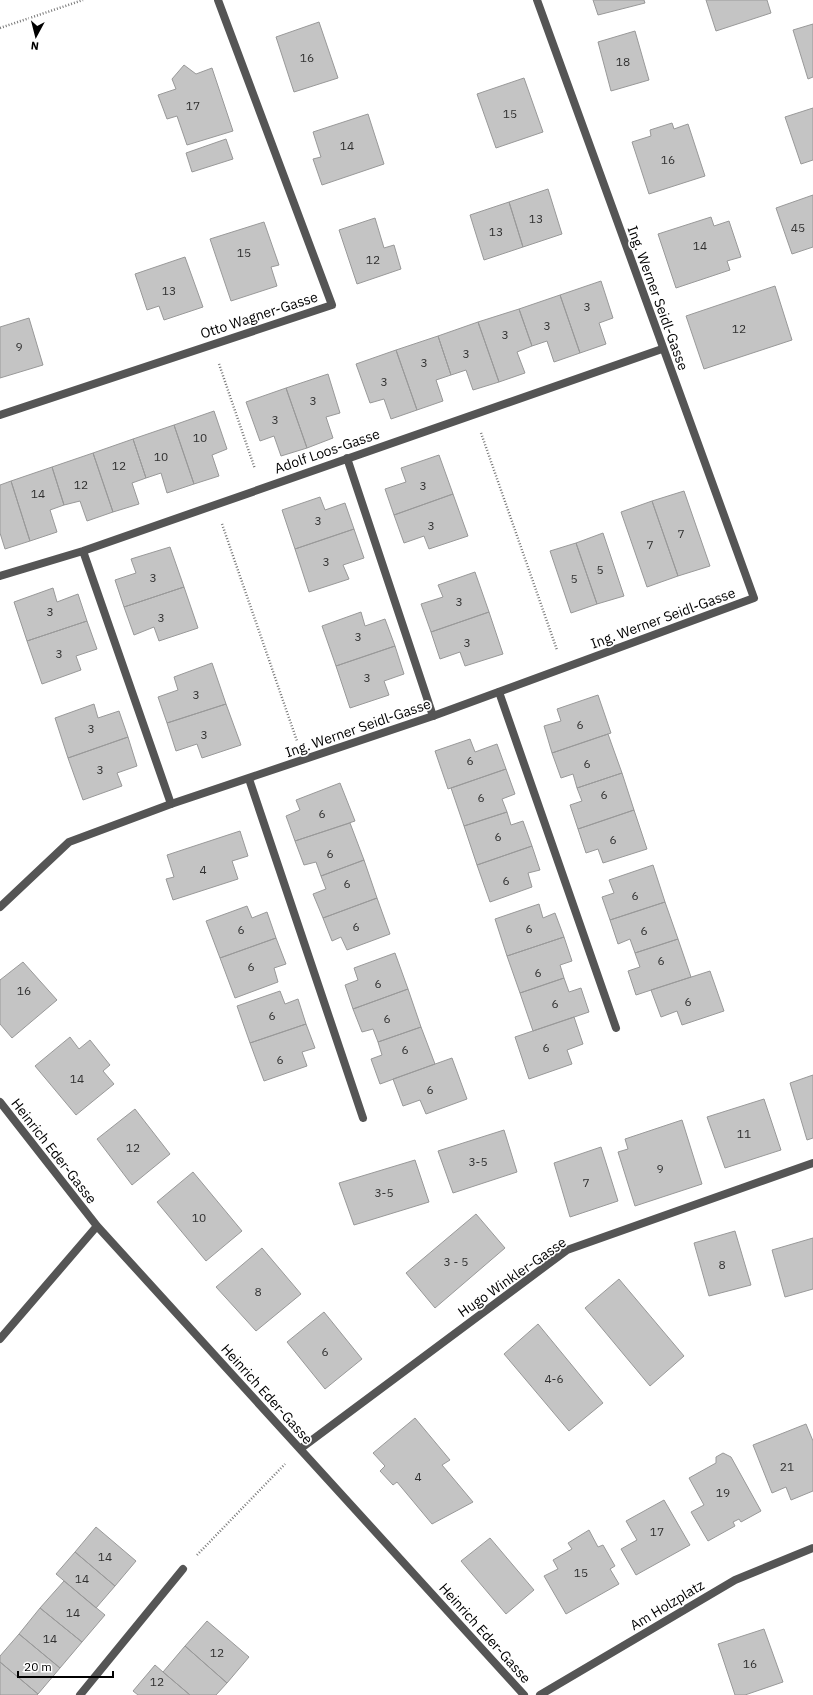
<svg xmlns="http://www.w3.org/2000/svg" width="813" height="1695" font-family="'IBM Plex Sans',sans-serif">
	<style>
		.building { fill: #c4c4c4; stroke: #999 }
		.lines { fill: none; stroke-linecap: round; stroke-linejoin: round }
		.path { stroke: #777; stroke-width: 2.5; stroke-dasharray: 1 2; stroke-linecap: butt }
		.lane { stroke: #555; stroke-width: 8 }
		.street { stroke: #555; stroke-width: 8 }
		.labels { text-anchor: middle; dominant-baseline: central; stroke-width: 3.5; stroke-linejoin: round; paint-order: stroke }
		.number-label { font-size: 12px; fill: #313131 }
		.street-label { font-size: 14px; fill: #000; stroke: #fff }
	</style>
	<rect width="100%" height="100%" fill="#fff"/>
	<!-- building -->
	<path class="building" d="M 593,0 L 644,0 L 645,3 L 598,15 Z
		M 706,0 L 767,0 L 771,13 L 716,31 Z
		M 319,22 L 338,78 L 294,92 L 276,37 Z
		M 813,24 L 813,77 L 808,79 L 793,30 Z
		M 635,31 L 649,80 L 611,91 L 598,42 Z
		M 184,65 L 196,74 L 212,68 L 233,131 L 187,145 L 177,116 L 167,119 L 158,95 L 176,89 L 172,79 Z
		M 524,78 L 543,132 L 496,148 L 477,94 Z
		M 813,108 L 813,160 L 801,164 L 785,117 Z
		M 368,114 L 384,164 L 322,185 L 313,159 L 321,157 L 313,132 Z
		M 672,123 L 674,129 L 688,124 L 705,176 L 649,194 L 632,142 L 651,136 L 650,130 Z
		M 226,139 L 233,159 L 192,172 L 186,153 Z
		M 548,189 L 562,234 L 523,247 L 509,202 Z
		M 813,195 L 813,247 L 792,254 L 776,208 Z
		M 509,202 L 523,247 L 484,260 L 470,215 Z
		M 711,217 L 714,226 L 729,221 L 741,257 L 727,261 L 730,270 L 676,288 L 658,234 Z
		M 375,218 L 384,248 L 394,245 L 401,269 L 357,284 L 339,230 Z
		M 264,222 L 279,265 L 271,267 L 277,286 L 231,301 L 210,239 Z
		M 185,257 L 203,307 L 164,320 L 159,306 L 147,310 L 135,274 Z
		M 601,281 L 613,318 L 599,323 L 606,344 L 580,353 L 560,295 Z
		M 775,286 L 792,340 L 704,369 L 686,316 Z
		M 560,295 L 580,353 L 554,362 L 547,341 L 532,346 L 519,309 Z
		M 519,309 L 532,346 L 517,352 L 525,373 L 499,382 L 478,322 Z
		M 29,318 L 43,365 L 0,378 L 0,327 Z
		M 478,322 L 499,382 L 473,390 L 466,370 L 451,375 L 438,336 Z
		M 438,336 L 451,375 L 436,380 L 443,401 L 417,410 L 396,350 Z
		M 396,350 L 417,410 L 391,419 L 384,399 L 370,403 L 356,364 Z
		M 328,374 L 340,413 L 326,417 L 333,438 L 307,448 L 286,388 Z
		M 286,388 L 307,448 L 281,456 L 274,436 L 260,441 L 246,402 Z
		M 214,411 L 227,449 L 212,455 L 219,476 L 194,484 L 174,425 Z
		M 174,425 L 194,484 L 167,493 L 161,473 L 146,478 L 133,439 Z
		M 133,439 L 146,478 L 132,483 L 139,504 L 113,512 L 93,453 Z
		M 93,453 L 113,512 L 87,521 L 80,501 L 64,505 L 52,467 Z
		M 439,455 L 453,494 L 394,515 L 385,489 L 406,482 L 401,468 Z
		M 52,467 L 64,505 L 50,510 L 57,532 L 30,541 L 11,481 Z
		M 11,481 L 30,541 L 5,549 L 0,533 L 0,485 Z
		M 684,491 L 710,566 L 678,576 L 652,501 Z
		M 453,494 L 468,536 L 429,549 L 424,536 L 404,543 L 394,515 Z
		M 320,497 L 325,510 L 345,503 L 354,529 L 295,549 L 282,510 Z
		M 652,501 L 678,576 L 647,587 L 621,512 Z
		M 354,529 L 364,558 L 343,565 L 349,579 L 309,592 L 295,549 Z
		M 603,533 L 624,596 L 597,604 L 576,543 Z
		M 576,543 L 597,604 L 571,613 L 550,551 Z
		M 170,547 L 184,587 L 124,607 L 115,580 L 136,573 L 131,559 Z
		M 475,572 L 489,612 L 431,632 L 421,604 L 443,597 L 438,585 Z
		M 184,587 L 198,628 L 159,641 L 154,627 L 134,635 L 124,607 Z
		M 53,588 L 57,602 L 78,594 L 87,621 L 27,641 L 14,602 Z
		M 361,612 L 365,626 L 385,619 L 395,646 L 336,666 L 322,626 Z
		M 489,612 L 503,654 L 465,666 L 460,652 L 440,659 L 431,632 Z
		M 87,621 L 97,649 L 76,656 L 81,670 L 42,684 L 27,641 Z
		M 395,646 L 404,674 L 384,681 L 389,695 L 350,708 L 336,666 Z
		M 212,663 L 226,704 L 167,723 L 158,697 L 178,690 L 174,677 Z
		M 598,695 L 611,733 L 552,753 L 544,726 L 561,721 L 557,709 Z
		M 94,704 L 98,718 L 119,711 L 128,737 L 68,758 L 55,718 Z
		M 226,704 L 241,745 L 202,758 L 197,744 L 176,751 L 167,723 Z
		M 608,734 L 622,773 L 577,788 L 573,774 L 561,778 L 552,753 Z
		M 128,737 L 137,766 L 117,773 L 122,786 L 83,800 L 68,758 Z
		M 470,739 L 475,752 L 497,744 L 506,769 L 448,789 L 435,751 Z
		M 506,769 L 515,794 L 502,799 L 507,812 L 464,826 L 451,788 Z
		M 622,773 L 634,810 L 578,829 L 570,805 L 582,801 L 577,788 Z
		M 340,783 L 355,821 L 295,841 L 286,816 L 300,810 L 296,800 Z
		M 634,810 L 647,849 L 603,863 L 598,849 L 586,853 L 578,829 Z
		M 507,812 L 511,825 L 523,821 L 532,846 L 477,865 L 464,826 Z
		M 350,823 L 364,860 L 321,876 L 316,862 L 304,865 L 295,841 Z
		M 240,831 L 248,856 L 232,861 L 238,879 L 173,900 L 166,879 L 174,877 L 167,855 Z
		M 532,846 L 540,870 L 528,873 L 532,887 L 490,902 L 477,865 Z
		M 364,860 L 377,898 L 323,918 L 313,894 L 326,889 L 321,876 Z
		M 653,865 L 665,902 L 610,920 L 602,897 L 614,893 L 609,880 Z
		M 377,898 L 390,934 L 347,950 L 341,937 L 332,941 L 323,918 Z
		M 665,902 L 678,939 L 635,953 L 630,939 L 618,944 L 610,920 Z
		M 539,904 L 543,918 L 555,913 L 564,937 L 507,956 L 495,919 Z
		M 247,906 L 252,918 L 267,912 L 276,938 L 220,958 L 206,921 Z
		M 564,937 L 572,961 L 560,965 L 564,978 L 520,993 L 507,956 Z
		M 276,938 L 286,964 L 274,968 L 278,982 L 235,998 L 220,958 Z
		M 678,939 L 691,977 L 636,995 L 628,971 L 640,967 L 635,953 Z
		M 395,953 L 408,989 L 353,1009 L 345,985 L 358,980 L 354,968 Z
		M 23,962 L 57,1000 L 12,1038 L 0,1024 L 0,980 Z
		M 710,971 L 724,1011 L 682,1025 L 677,1011 L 661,1017 L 651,990 Z
		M 564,978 L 569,992 L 581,988 L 589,1012 L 533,1031 L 520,993 Z
		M 408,989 L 421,1027 L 378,1042 L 373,1029 L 362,1032 L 353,1009 Z
		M 280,991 L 285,1004 L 298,999 L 306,1024 L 250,1043 L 237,1006 Z
		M 574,1017 L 583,1044 L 567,1050 L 572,1064 L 529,1079 L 515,1037 Z
		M 306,1024 L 315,1048 L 302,1052 L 307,1066 L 264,1081 L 250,1043 Z
		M 421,1027 L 435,1064 L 380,1084 L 371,1059 L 382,1055 L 378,1042 Z
		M 70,1037 L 79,1049 L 90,1040 L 110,1065 L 103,1071 L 114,1084 L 76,1115 L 35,1066 Z
		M 452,1058 L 467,1099 L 426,1114 L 420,1100 L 403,1106 L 393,1079 Z
		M 813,1075 L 813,1138 L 807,1140 L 790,1083 Z
		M 764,1099 L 781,1150 L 725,1168 L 707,1117 Z
		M 135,1109 L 170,1154 L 132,1185 L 97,1139 Z
		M 682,1120 L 702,1184 L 635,1206 L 618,1152 L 628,1149 L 625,1139 Z
		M 504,1130 L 517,1172 L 453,1193 L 438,1151 Z
		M 601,1147 L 618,1201 L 570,1217 L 554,1163 Z
		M 415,1160 L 429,1202 L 354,1225 L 339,1183 Z
		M 193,1172 L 242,1231 L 206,1261 L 157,1202 Z
		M 476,1214 L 505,1248 L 435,1308 L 406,1273 Z
		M 735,1231 L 751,1285 L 709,1296 L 694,1243 Z
		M 813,1238 L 813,1289 L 785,1297 L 772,1250 Z
		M 262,1248 L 301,1294 L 256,1331 L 216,1287 Z
		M 619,1279 L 684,1356 L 650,1386 L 585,1308 Z
		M 324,1312 L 362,1359 L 325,1389 L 287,1342 Z
		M 538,1324 L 603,1403 L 569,1431 L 504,1354 Z
		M 415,1418 L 450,1460 L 442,1465 L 473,1502 L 432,1524 L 397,1482 L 393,1485 L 380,1471 L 385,1466 L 373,1453 Z
		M 806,1424 L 813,1441 L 813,1491 L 791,1500 L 786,1487 L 772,1493 L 753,1445 Z
		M 723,1453 L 731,1457 L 761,1511 L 741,1522 L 739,1519 L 733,1522 L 735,1526 L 708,1541 L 691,1512 L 704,1505 L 689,1478 L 716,1463 L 716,1457 Z
		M 664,1500 L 690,1545 L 636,1575 L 621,1549 L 637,1540 L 626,1521 Z
		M 96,1527 L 136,1561 L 115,1586 L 75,1552 Z
		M 589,1530 L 598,1547 L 603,1545 L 615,1566 L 610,1569 L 619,1584 L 566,1614 L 544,1576 L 558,1569 L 553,1560 L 572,1549 L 568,1543 Z
		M 490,1538 L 534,1590 L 506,1614 L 461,1561 Z
		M 75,1552 L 115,1586 L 96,1608 L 56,1574 Z
		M 64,1581 L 105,1615 L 82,1642 L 40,1608 Z
		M 40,1608 L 82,1642 L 60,1668 L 19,1634 Z
		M 207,1621 L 249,1657 L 227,1683 L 185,1646 Z
		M 764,1629 L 783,1682 L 745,1695 L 735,1695 L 718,1644 Z
		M 19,1634 L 60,1668 L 38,1694 L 0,1662 L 0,1656 Z
		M 185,1646 L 227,1683 L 216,1695 L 190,1695 L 163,1672 Z
		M 0,1662 L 38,1694 L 37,1695 L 0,1695 Z
		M 155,1665 L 163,1672 L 190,1695 L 138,1695 L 133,1691 Z"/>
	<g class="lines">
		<!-- path -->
		<path class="path" d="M 0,28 L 83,0
			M 219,364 L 255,469
			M 481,433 L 557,650
			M 222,524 L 297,741
			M 197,1555 L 285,1464"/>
		<!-- lane -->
		<path class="lane" d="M 347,458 L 433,716
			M 83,551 L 171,804
			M 0,576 L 83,551 L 662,349
			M 499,692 L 616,1028
			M 249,779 L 363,1118
			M 80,1695 L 183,1569"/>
		<!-- street -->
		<path class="street" d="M 0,415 L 332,305 L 218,0
			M 0,907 L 69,842 L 171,804 L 433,716 L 754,598 L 537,0
			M 0,1102 L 97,1226 L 524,1695
			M 0,1339 L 97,1226
			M 300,1449 L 567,1250 L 813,1163
			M 540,1695 L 735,1580 L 813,1548"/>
	</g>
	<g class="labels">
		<!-- number labels -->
		<g class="number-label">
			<text x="307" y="57">16</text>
			<text x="623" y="61">18</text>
			<text x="193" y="105">17</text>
			<text x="510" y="113">15</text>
			<text x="347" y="145">14</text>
			<text x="668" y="159">16</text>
			<text x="536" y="218">13</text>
			<text x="798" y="227">45</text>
			<text x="496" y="231">13</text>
			<text x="700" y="245">14</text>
			<text x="244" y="252">15</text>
			<text x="373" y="259">12</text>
			<text x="169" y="290">13</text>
			<text x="587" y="306">3</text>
			<text x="547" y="325">3</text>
			<text x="739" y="328">12</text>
			<text x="505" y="334">3</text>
			<text x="19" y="346">9</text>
			<text x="466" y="353">3</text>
			<text x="424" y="362">3</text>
			<text x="384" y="381">3</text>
			<text x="313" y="400">3</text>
			<text x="275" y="419">3</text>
			<text x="200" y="437">10</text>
			<text x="161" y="456">10</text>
			<text x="119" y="465">12</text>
			<text x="81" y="484">12</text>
			<text x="423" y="485">3</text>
			<text x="38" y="493">14</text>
			<text x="318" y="520">3</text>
			<text x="431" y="525">3</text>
			<text x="681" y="533">7</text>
			<text x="650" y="544">7</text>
			<text x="326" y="561">3</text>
			<text x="600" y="569">5</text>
			<text x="153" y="577">3</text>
			<text x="574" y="578">5</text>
			<text x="459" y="601">3</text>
			<text x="50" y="611">3</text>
			<text x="161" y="617">3</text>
			<text x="358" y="636">3</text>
			<text x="467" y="642">3</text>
			<text x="59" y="653">3</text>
			<text x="367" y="677">3</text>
			<text x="196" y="694">3</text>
			<text x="580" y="724">6</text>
			<text x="91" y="728">3</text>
			<text x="204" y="734">3</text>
			<text x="470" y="760">6</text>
			<text x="587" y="763">6</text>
			<text x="100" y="769">3</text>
			<text x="604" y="794">6</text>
			<text x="481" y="797">6</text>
			<text x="322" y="813">6</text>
			<text x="498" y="836">6</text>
			<text x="613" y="839">6</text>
			<text x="330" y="853">6</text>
			<text x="203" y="869">4</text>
			<text x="506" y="880">6</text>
			<text x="347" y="883">6</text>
			<text x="635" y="895">6</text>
			<text x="356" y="926">6</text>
			<text x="529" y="928">6</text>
			<text x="241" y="929">6</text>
			<text x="644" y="930">6</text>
			<text x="661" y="960">6</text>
			<text x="251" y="966">6</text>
			<text x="538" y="972">6</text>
			<text x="378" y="983">6</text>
			<text x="24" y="990">16</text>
			<text x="688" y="1001">6</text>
			<text x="555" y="1003">6</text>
			<text x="272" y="1015">6</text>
			<text x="387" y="1018">6</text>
			<text x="546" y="1047">6</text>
			<text x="405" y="1049">6</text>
			<text x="280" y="1059">6</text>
			<text x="77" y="1078">14</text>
			<text x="430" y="1089">6</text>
			<text x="744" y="1133">11</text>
			<text x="133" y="1147">12</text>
			<text x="478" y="1161">3-5</text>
			<text x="660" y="1168">9</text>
			<text x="586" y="1182">7</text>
			<text x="384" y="1192">3-5</text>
			<text x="199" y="1217">10</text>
			<text x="456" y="1261">3 - 5</text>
			<text x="722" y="1264">8</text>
			<text x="258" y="1291">8</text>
			<text x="325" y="1351">6</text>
			<text x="554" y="1378">4-6</text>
			<text x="787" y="1466">21</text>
			<text x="418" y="1476">4</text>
			<text x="723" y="1492">19</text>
			<text x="657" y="1531">17</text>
			<text x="105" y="1556">14</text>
			<text x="581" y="1572">15</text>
			<text x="82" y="1578">14</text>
			<text x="73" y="1612">14</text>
			<text x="50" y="1638">14</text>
			<text x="217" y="1652">12</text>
			<text x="750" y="1663">16</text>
			<text x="157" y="1681">12</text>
		</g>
		<!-- street labels -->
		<g class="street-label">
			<text transform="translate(658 298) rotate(70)">Ing. Werner Seidl-Gasse</text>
			<text transform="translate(259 315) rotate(-18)">Otto Wagner-Gasse</text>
			<text transform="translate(327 451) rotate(-19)">Adolf Loos-Gasse</text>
			<text transform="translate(663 618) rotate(-20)">Ing. Werner Seidl-Gasse</text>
			<text transform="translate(358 728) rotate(-19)">Ing. Werner Seidl-Gasse</text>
			<text transform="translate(54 1151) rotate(52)">Heinrich Eder-Gasse</text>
			<text transform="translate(512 1277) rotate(-35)">Hugo Winkler-Gasse</text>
			<text transform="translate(267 1394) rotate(48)">Heinrich Eder-Gasse</text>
			<text transform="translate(667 1605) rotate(-31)">Am Holzplatz</text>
			<text transform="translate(485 1633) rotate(48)">Heinrich Eder-Gasse</text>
		</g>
	</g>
	<!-- north arrow -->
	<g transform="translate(36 36) rotate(187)" stroke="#ffffff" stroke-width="3" paint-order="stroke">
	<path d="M0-3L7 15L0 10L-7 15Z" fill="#000000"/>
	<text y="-6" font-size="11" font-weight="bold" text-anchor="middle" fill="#000000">N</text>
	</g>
	<!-- scale -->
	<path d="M18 1671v6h95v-6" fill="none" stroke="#000000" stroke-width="2"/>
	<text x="24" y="1671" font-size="12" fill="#000000" stroke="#ffffff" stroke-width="3" paint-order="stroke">20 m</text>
</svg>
